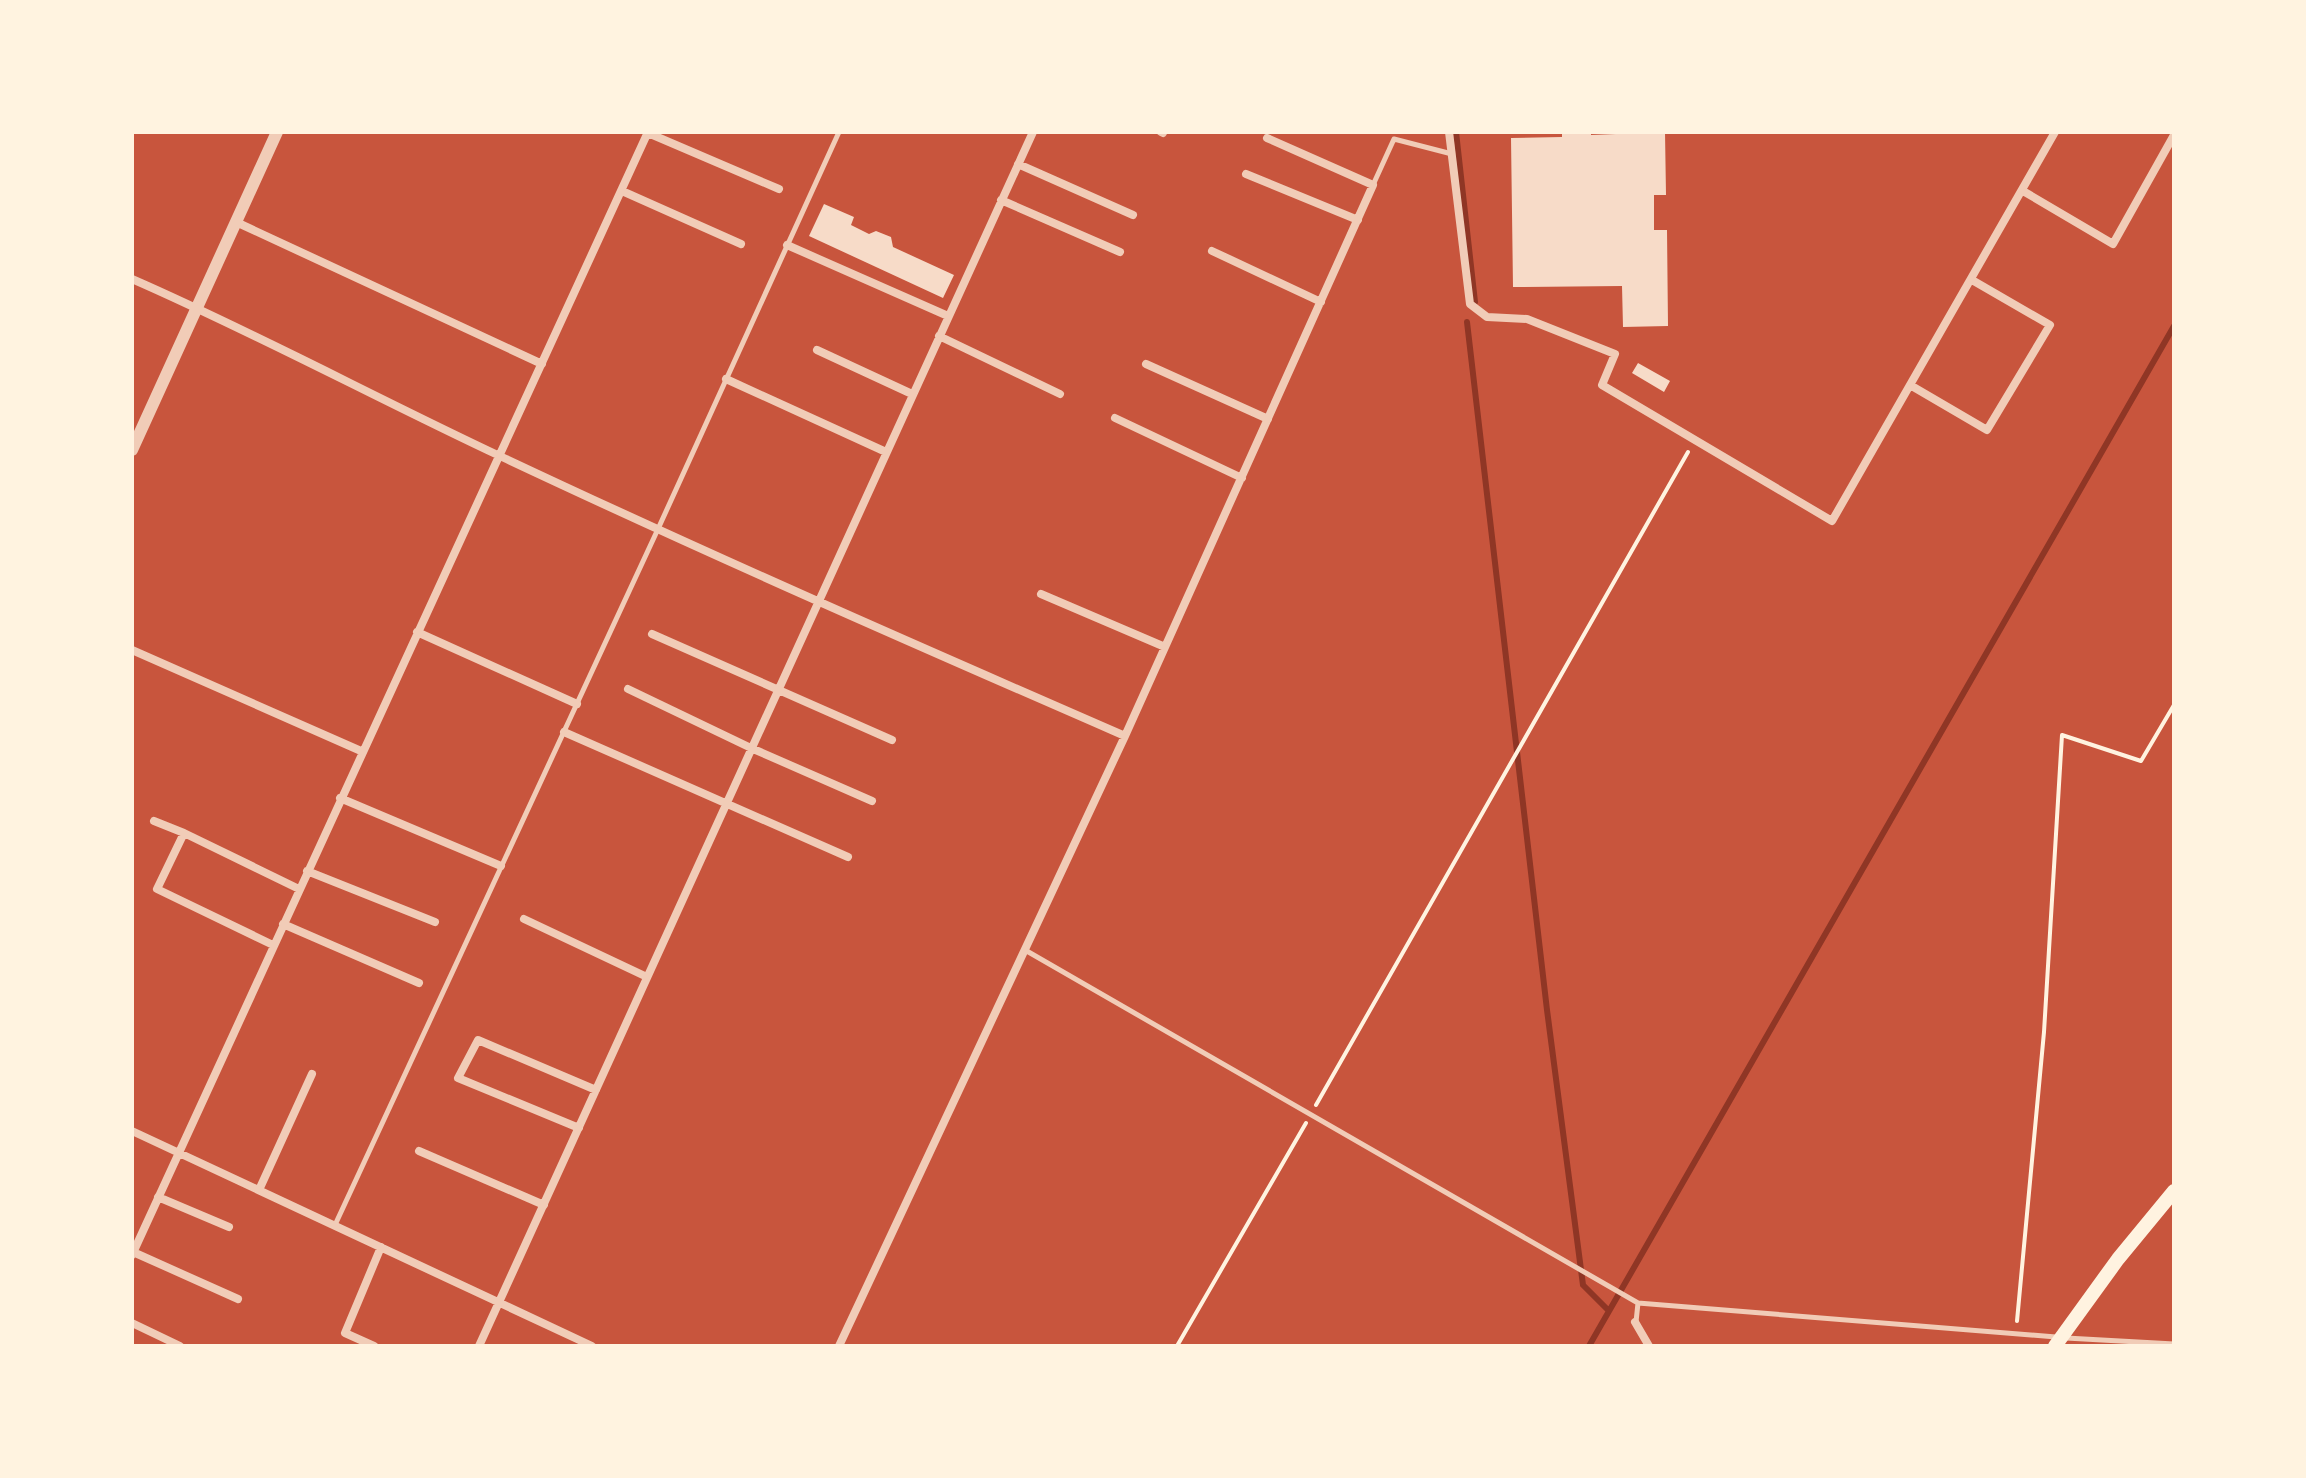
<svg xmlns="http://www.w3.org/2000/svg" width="2306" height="1478" font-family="'DejaVu Sans',sans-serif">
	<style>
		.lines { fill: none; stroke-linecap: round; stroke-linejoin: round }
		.stream { stroke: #8f3625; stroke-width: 6 }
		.building { fill: #f7dbc8 }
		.path { stroke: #fff3e0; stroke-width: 4 }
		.service { stroke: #f1ccb7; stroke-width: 5 }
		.minor { stroke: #f1ccb7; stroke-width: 8 }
		.tertiary { stroke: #f1ccb7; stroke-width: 12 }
		.secondary { stroke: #fff3e0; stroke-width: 14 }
	</style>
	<rect width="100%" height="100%" fill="#c8553d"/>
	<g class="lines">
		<!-- stream -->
		<path class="stream" d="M 1456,132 L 1475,302
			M 1467,322 L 1547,1010 L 1583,1285 L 1609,1311
			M 1589,1346 L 2174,326"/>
	</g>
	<!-- building -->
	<path class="building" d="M 1562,132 L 1591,132 L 1591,135 L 1665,132 L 1666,195 L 1654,195 L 1654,230 L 1667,230 L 1668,326 L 1623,327 L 1622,286 L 1513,287 L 1511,138 L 1562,137 Z
		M 824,204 L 854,217 L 851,225 L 869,234 L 876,231 L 891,237 L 893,247 L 954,275 L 943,298 L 809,236 Z
		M 1638,363 L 1670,381 L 1664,392 L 1632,373 Z"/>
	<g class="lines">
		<!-- path -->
		<path class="path" d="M 1316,1105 L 1688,452
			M 2017,1321 L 2044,1032 L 2062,735 L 2141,761 L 2174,705
			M 1177,1346 L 1306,1123"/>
		<!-- service -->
		<path class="service" d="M 1373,185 L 1394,139 L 1452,154
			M 1025,950 L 1638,1303 L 2056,1337
			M 335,1225 L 658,529 L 839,132
			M 1636,1322 L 1638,1303
			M 2066,1338 L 2174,1344"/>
		<!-- minor -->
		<path class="minor" d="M 1161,132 L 1163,133
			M 1449,132 L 1470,304 L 1487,317 L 1527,319 L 1615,354 L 1602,385 L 1832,521 L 2055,132
			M 648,133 L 779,189
			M 1018,164 L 1133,215
			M 1246,174 L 1358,220
			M 622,191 L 741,244
			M 2023,191 L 2113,244 L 2174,135
			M 1001,200 L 1120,252
			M 236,222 L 542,364
			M 787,245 L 948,316
			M 1212,251 L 1321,302
			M 132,279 C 258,334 378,399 502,457 C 708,554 916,645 1125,736
			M 939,336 L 1060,394
			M 817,350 L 912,394
			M 1146,364 L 1268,419
			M 726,379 L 886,452
			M 1910,385 L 1987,430 L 2050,325 L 1972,280
			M 1115,418 L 1242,478
			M 1041,594 L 1165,647
			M 417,632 L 577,704
			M 652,634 L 892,740
			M 132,650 L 361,751
			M 628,689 L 751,748 L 872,801
			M 564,732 L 848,857
			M 340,798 L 501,866
			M 154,821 L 184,833 L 299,889
			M 184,833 L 157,889 L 273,945
			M 307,871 L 435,922
			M 524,919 L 647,977
			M 283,924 L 419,983
			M 579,1128 L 458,1078 L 478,1040 L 596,1090
			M 132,1131 L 592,1346
			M 419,1151 L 544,1205
			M 259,1190 L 312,1074
			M 158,1197 L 229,1227
			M 133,1252 L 238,1299
			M 132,1255 C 302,880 477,507 648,132
			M 1635,1322 L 1649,1346
			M 132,1323 L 180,1346
			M 374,1346 L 345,1333 L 381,1247
			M 479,1346 L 1033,132
			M 839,1346 L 1125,736 L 1373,185 L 1267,138"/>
		<!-- tertiary -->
		<path class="tertiary" d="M 132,450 L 277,132"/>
		<!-- secondary -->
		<path class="secondary" d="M 2055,1346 L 2118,1259 L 2174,1191"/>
	</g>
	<!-- border -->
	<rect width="2306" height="1478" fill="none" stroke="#fff3e0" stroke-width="268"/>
</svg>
